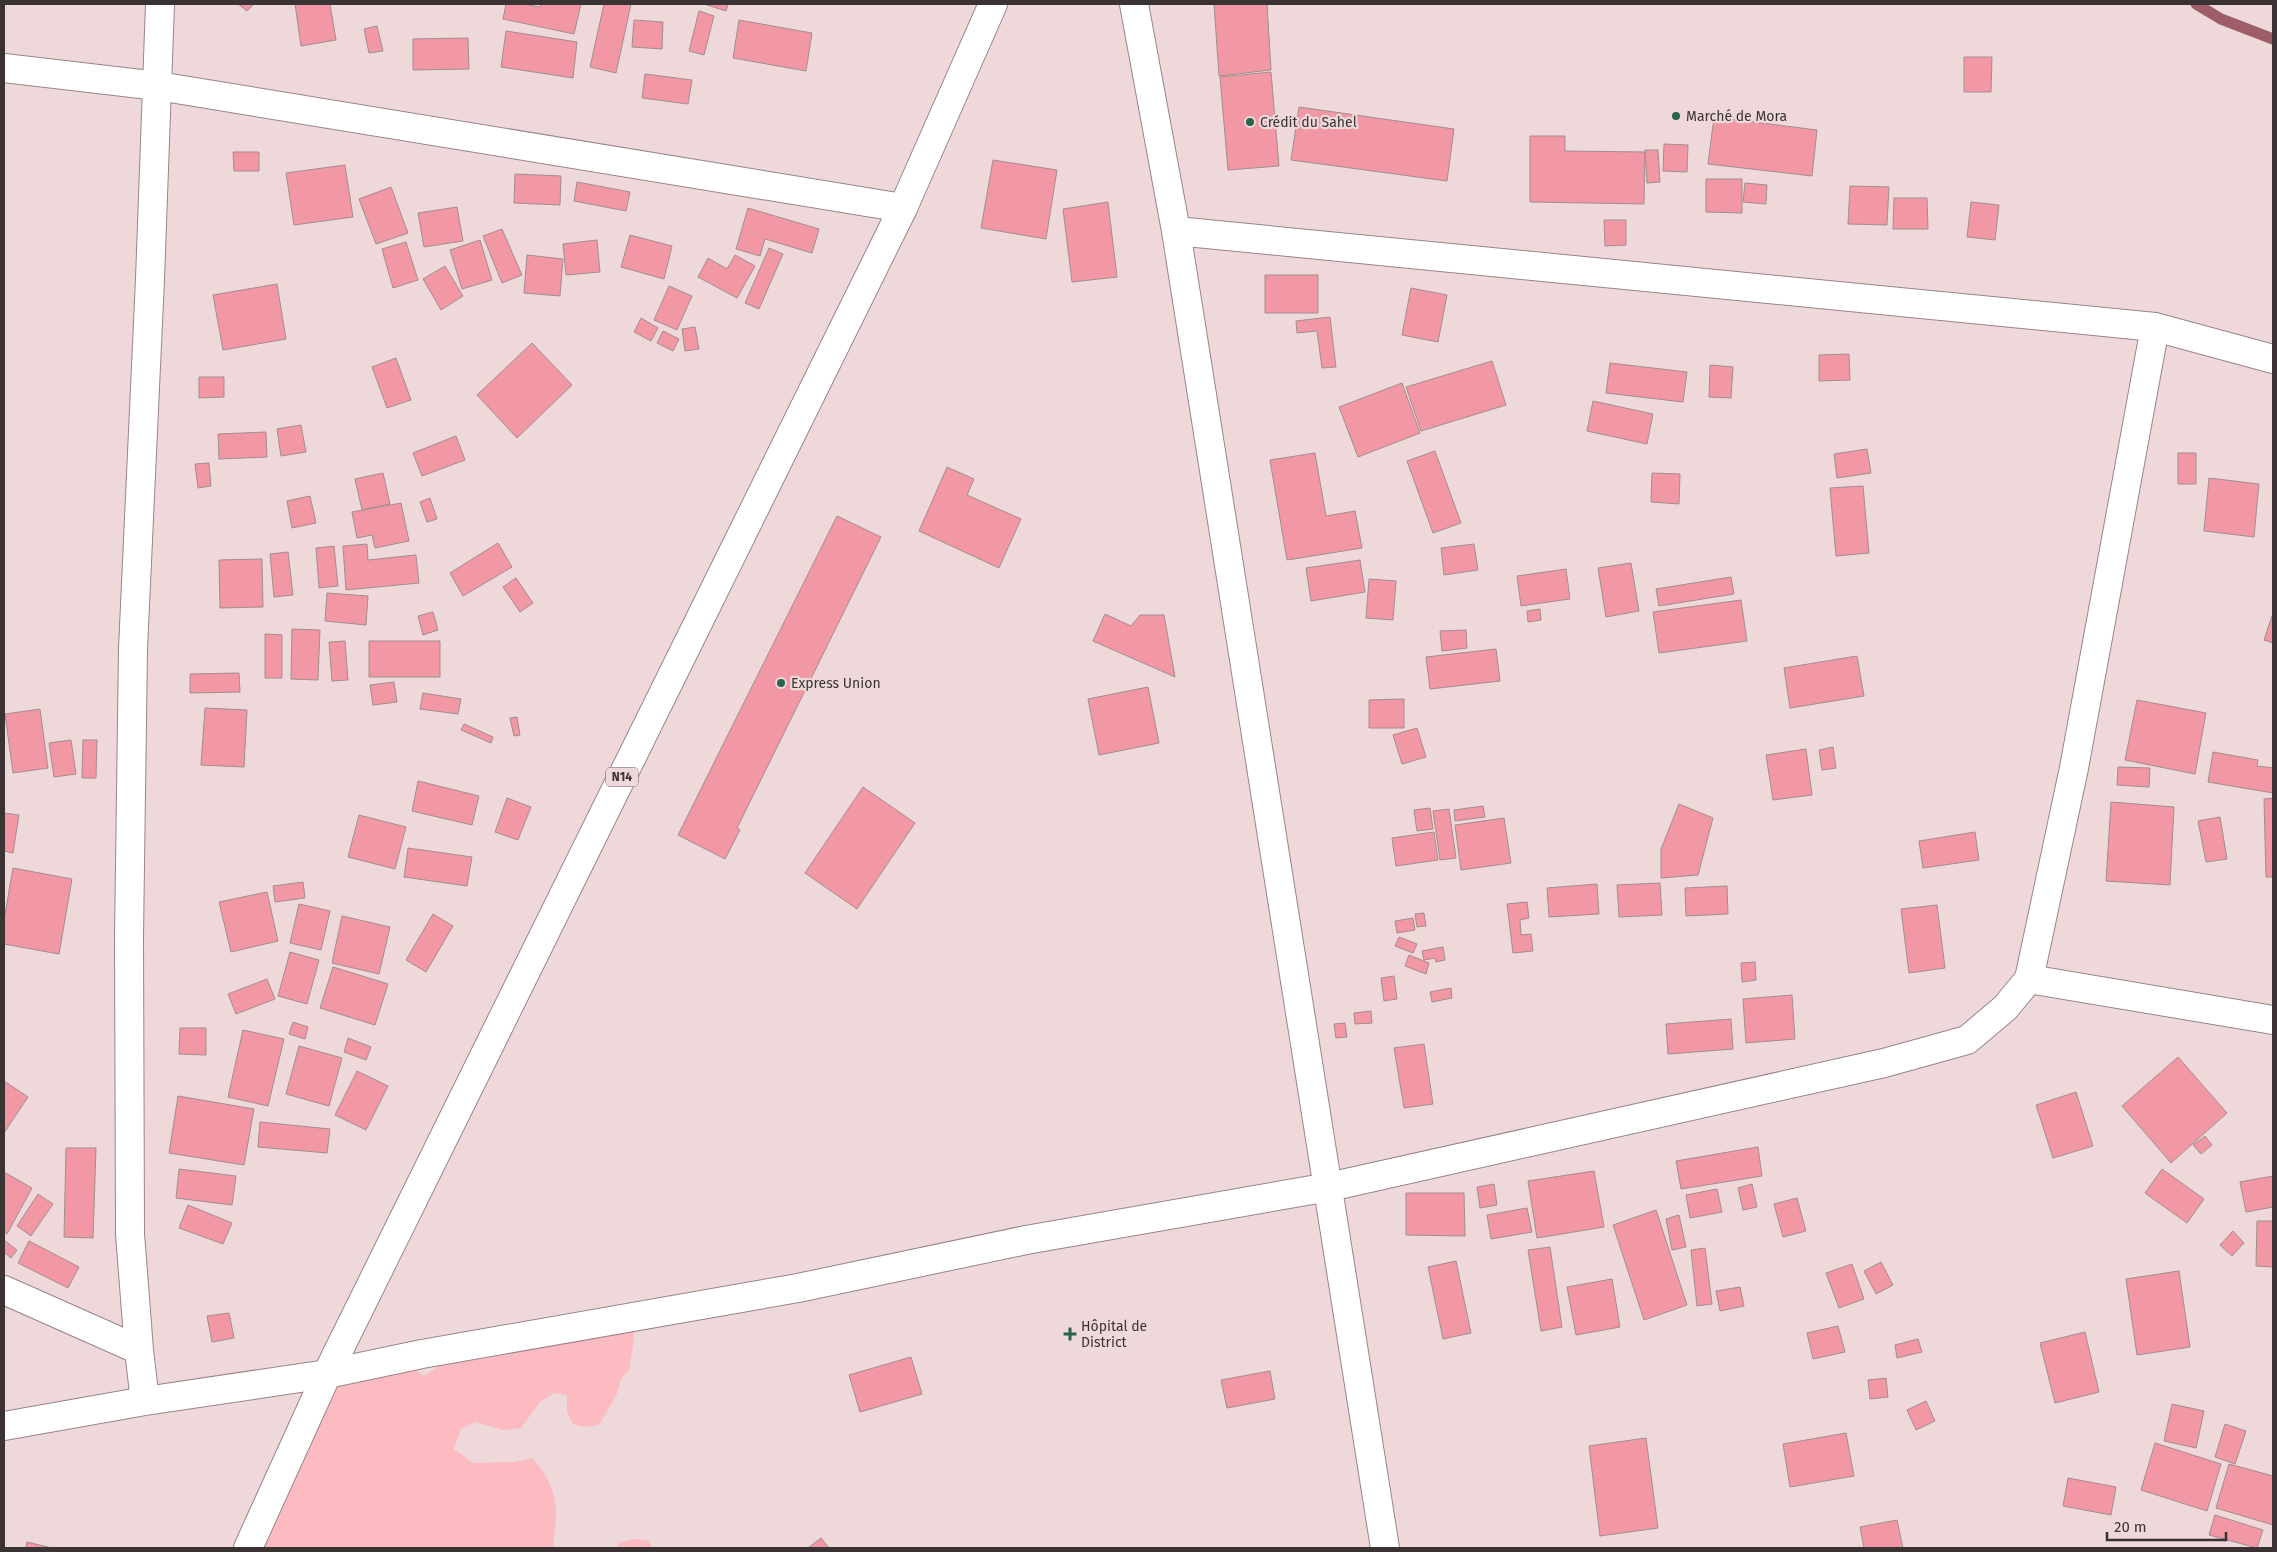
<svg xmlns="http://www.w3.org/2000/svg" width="2277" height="1552" font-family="'Fira Sans',sans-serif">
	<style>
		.green { fill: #fcbac1 }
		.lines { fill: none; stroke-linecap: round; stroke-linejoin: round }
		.stream { stroke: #9e5e68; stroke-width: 11 }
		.building { fill: #f297a4; stroke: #a28d8f }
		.minor-casing { stroke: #998587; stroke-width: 30 }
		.highway-casing { stroke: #998587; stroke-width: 30 }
		.minor { stroke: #fff; stroke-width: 28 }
		.highway { stroke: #fff; stroke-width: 28 }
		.poi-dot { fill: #2a634c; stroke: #eed8da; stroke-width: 2 }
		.labels { text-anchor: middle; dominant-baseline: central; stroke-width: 4.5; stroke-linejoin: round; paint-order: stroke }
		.shield { fill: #eed8da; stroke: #716465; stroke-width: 1 }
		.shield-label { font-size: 12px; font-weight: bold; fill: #3b3333 }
		.poi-label { font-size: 14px; fill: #3b3333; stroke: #eed8da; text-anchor: start }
	</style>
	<rect width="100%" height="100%" fill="#eed8da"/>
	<!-- green -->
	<path class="green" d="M 632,1327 L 634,1339 L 629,1370 L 621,1379 L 616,1396 L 599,1425 L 584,1427 L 573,1424 L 567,1412 L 567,1395 L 554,1393 L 540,1402 L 521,1428 L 503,1430 L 475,1422 L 461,1429 L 454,1449 L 473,1463 L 514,1462 L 532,1458 C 548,1475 558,1496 556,1520 C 555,1530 553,1538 554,1548 L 245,1548 L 240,1532 L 262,1520 L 336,1364 C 343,1360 350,1356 357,1353 C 381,1346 406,1364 424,1376 L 443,1363 L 501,1340 L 525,1351 L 543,1344 Z
		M 636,1539 L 649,1541 L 652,1548 L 616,1548 L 620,1542 Z"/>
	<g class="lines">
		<!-- stream -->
		<path class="stream" d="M 2196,4 L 2221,19 L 2273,39"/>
	</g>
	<!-- building -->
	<path class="building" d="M 238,4 L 254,4 L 247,11 Z
		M 295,4 L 330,4 L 336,40 L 301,46 Z
		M 506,4 L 524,4 L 540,7 L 541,4 L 581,4 L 574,34 L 503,19 Z
		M 604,4 L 631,4 L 616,73 L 590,67 Z
		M 704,4 L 728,4 L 726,11 Z
		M 1214,4 L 1267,4 L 1271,70 L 1219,76 Z
		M 699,11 L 714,16 L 704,55 L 689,51 Z
		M 634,20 L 663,22 L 662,49 L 632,47 Z
		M 739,20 L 812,33 L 806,71 L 733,58 Z
		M 377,26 L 383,51 L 369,53 L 364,29 Z
		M 506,31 L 577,42 L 573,78 L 501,67 Z
		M 468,38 L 469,69 L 413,70 L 413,39 Z
		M 1964,57 L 1992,57 L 1991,92 L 1964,92 Z
		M 1271,72 L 1279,166 L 1228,170 L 1220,77 Z
		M 645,74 L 692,80 L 688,104 L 642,98 Z
		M 1299,107 L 1454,129 L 1447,181 L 1291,160 Z
		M 1714,117 L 1817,130 L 1812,176 L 1708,164 Z
		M 1530,136 L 1565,136 L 1565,151 L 1645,152 L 1644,204 L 1530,202 Z
		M 1664,144 L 1688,145 L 1687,172 L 1663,171 Z
		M 1645,150 L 1658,150 L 1660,182 L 1647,183 Z
		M 233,152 L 259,152 L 259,171 L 234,171 Z
		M 993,160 L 1057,170 L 1046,239 L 981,228 Z
		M 345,165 L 353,217 L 294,225 L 286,173 Z
		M 515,174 L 561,176 L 560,205 L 514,203 Z
		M 1706,179 L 1742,179 L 1742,213 L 1706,212 Z
		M 577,182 L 630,192 L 626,211 L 574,201 Z
		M 1745,183 L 1767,185 L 1766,204 L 1743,202 Z
		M 1850,186 L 1889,187 L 1887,225 L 1848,224 Z
		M 391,187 L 408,233 L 376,244 L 359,199 Z
		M 1894,198 L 1927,198 L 1928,229 L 1893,229 Z
		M 1108,202 L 1117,277 L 1072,282 L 1063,209 Z
		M 1971,202 L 1999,205 L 1995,240 L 1967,237 Z
		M 457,207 L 463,241 L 424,247 L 418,213 Z
		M 748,208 L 819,229 L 812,253 L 765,239 L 760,256 L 736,249 Z
		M 1604,220 L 1626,220 L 1626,245 L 1605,246 Z
		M 502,229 L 522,275 L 502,283 L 483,236 Z
		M 630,235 L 672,246 L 664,279 L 621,267 Z
		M 480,240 L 492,280 L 462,289 L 450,250 Z
		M 597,240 L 600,272 L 566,275 L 563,244 Z
		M 406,242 L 418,280 L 393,288 L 382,249 Z
		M 769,248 L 783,254 L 759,309 L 745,303 Z
		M 527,255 L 563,259 L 560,296 L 524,293 Z
		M 735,255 L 755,266 L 737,298 L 698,277 L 708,258 L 727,269 Z
		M 445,266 L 463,296 L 441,310 L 423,279 Z
		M 1265,275 L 1318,275 L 1318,313 L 1265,313 Z
		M 277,284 L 286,339 L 223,350 L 213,295 Z
		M 669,286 L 692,296 L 677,330 L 654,320 Z
		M 1411,288 L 1447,295 L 1438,342 L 1402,335 Z
		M 1330,317 L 1336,367 L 1322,368 L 1317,331 L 1297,333 L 1296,321 Z
		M 641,318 L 658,328 L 651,341 L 634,332 Z
		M 695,327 L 699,349 L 685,351 L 682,329 Z
		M 663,331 L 679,339 L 673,351 L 657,343 Z
		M 532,343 L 572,385 L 517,438 L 477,395 Z
		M 1849,354 L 1850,380 L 1819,381 L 1819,355 Z
		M 396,358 L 411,400 L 387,408 L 372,367 Z
		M 1492,361 L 1506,405 L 1421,431 L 1406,387 Z
		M 1610,363 L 1687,372 L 1683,402 L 1606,393 Z
		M 1710,365 L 1733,367 L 1731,398 L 1709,397 Z
		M 199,377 L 224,377 L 224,397 L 199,398 Z
		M 1402,383 L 1420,433 L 1358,457 L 1339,407 Z
		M 1593,401 L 1653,414 L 1647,444 L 1587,431 Z
		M 301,425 L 306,452 L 281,456 L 277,429 Z
		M 266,432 L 267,457 L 219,459 L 218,434 Z
		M 456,436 L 465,460 L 422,476 L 413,453 Z
		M 1867,449 L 1871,473 L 1837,478 L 1834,454 Z
		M 1435,451 L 1461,523 L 1433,533 L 1407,461 Z
		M 1315,453 L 1326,516 L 1355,511 L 1362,548 L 1287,560 L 1270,460 Z
		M 2178,453 L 2196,453 L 2196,484 L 2178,484 Z
		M 209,463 L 211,486 L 198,488 L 195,464 Z
		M 947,467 L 974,479 L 967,495 L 1021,519 L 999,568 L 919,531 Z
		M 383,473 L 390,504 L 362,510 L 355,479 Z
		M 1652,473 L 1680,474 L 1679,504 L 1651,502 Z
		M 2209,478 L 2259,484 L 2254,537 L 2204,531 Z
		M 1863,486 L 1869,553 L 1836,556 L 1830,488 Z
		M 310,496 L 316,523 L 292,528 L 287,501 Z
		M 430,498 L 437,519 L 427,522 L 420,502 Z
		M 401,503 L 409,541 L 375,548 L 372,535 L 357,538 L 352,512 Z
		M 837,516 L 881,537 L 737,828 L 740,830 L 725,859 L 678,835 Z
		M 498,543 L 512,567 L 463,596 L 450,573 Z
		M 367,544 L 368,560 L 416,555 L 419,583 L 346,590 L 343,546 Z
		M 1474,544 L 1478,570 L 1444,575 L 1441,548 Z
		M 334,546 L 338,586 L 319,588 L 316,548 Z
		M 288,552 L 293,595 L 274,597 L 270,554 Z
		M 262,559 L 263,607 L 220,608 L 219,560 Z
		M 1360,560 L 1365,592 L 1311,601 L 1306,568 Z
		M 1631,563 L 1639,611 L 1606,617 L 1598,568 Z
		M 1566,569 L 1570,599 L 1521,606 L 1517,576 Z
		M 1731,577 L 1734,594 L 1659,606 L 1656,589 Z
		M 516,578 L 533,603 L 520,612 L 503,587 Z
		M 1369,579 L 1396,581 L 1393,620 L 1366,618 Z
		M 327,593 L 368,596 L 366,625 L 325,621 Z
		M 1741,600 L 1747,641 L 1659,653 L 1653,612 Z
		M 1540,609 L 1541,620 L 1528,622 L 1527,611 Z
		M 433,612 L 438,630 L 423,635 L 418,616 Z
		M 2273,613 L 2273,643 L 2264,640 Z
		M 1105,614 L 1131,626 L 1140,615 L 1164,615 L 1175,677 L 1093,641 Z
		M 292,629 L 320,630 L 318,680 L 291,679 Z
		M 1466,630 L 1467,648 L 1442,651 L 1440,631 Z
		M 265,634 L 282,635 L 282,678 L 265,678 Z
		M 345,641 L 348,680 L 332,681 L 329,642 Z
		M 369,641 L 440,641 L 440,677 L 369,677 Z
		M 1496,649 L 1500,681 L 1430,689 L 1426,657 Z
		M 1857,656 L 1864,696 L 1790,708 L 1784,668 Z
		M 239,673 L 240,692 L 190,693 L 190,674 Z
		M 394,682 L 397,702 L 373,705 L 370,685 Z
		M 1148,687 L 1159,743 L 1099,755 L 1088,699 Z
		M 423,693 L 461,699 L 458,714 L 420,709 Z
		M 1404,699 L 1404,728 L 1369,728 L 1369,700 Z
		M 2137,700 L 2206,713 L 2195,774 L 2125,760 Z
		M 205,708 L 247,710 L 244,767 L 201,765 Z
		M 40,709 L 48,768 L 13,773 L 5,714 Z
		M 517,717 L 520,735 L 514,736 L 510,718 Z
		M 464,724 L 493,737 L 491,743 L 461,730 Z
		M 1417,728 L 1426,757 L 1402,764 L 1393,735 Z
		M 71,740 L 76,774 L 54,777 L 49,743 Z
		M 83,740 L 97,740 L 96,778 L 82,778 Z
		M 1833,747 L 1836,768 L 1822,770 L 1819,750 Z
		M 1806,749 L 1812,795 L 1773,800 L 1766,755 Z
		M 2213,752 L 2258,760 L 2257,766 L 2273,768 L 2273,793 L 2208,782 Z
		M 2118,767 L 2150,768 L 2149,787 L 2117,785 Z
		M 418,781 L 479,796 L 472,825 L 412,811 Z
		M 863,787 L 915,823 L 857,909 L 805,873 Z
		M 507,798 L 531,807 L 518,840 L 495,832 Z
		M 2273,798 L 2273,877 L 2266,877 L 2264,799 Z
		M 2111,802 L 2174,807 L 2170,885 L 2106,881 Z
		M 1679,804 L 1713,818 L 1698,875 L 1661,878 L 1661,849 Z
		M 1483,806 L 1485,817 L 1455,821 L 1454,810 Z
		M 1430,808 L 1433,829 L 1417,831 L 1414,810 Z
		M 1449,809 L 1456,858 L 1440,860 L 1433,811 Z
		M 4,813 L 19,815 L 13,853 L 4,851 Z
		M 359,815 L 406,827 L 395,869 L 348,857 Z
		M 2220,817 L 2227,859 L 2206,862 L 2198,821 Z
		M 1504,818 L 1511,863 L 1461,870 L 1455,825 Z
		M 1434,832 L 1438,860 L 1396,866 L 1392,838 Z
		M 1975,832 L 1979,860 L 1923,868 L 1919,841 Z
		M 408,848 L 472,857 L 467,886 L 404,877 Z
		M 13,868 L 72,879 L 59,954 L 4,944 L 4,920 Z
		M 303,882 L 305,898 L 275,902 L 273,886 Z
		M 1660,883 L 1662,915 L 1619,917 L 1617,885 Z
		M 1597,884 L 1599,914 L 1549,917 L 1547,888 Z
		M 1727,886 L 1728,914 L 1686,916 L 1685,888 Z
		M 267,892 L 278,941 L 231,952 L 219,902 Z
		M 1527,902 L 1529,918 L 1520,920 L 1521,935 L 1531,934 L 1533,951 L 1513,953 L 1507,904 Z
		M 299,904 L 330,911 L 321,950 L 290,943 Z
		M 1937,905 L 1945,968 L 1909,973 L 1901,909 Z
		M 1424,913 L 1426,926 L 1417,927 L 1415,914 Z
		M 433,914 L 453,926 L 426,972 L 406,960 Z
		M 342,916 L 390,927 L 379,974 L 332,963 Z
		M 1413,918 L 1415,930 L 1397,933 L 1395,921 Z
		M 1399,937 L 1417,944 L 1413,953 L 1395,946 Z
		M 1443,947 L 1445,960 L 1436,962 L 1435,958 L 1424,960 L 1422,951 Z
		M 290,952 L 319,960 L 307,1004 L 278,996 Z
		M 1409,955 L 1429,963 L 1426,974 L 1405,966 Z
		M 1755,962 L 1756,980 L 1742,982 L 1741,963 Z
		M 333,967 L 388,984 L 375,1025 L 320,1008 Z
		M 1394,976 L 1397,999 L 1384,1001 L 1381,978 Z
		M 267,979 L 275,999 L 236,1014 L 228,994 Z
		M 1451,988 L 1452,998 L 1432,1002 L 1430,992 Z
		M 1792,995 L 1795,1039 L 1746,1043 L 1743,999 Z
		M 1371,1011 L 1372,1023 L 1355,1024 L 1354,1013 Z
		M 1731,1019 L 1733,1049 L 1668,1054 L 1666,1024 Z
		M 293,1022 L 308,1027 L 305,1039 L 289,1034 Z
		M 1345,1023 L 1347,1037 L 1336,1038 L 1334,1024 Z
		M 180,1028 L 206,1028 L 206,1055 L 179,1054 Z
		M 243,1030 L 284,1039 L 268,1106 L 228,1097 Z
		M 348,1038 L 371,1047 L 366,1060 L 344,1052 Z
		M 1424,1044 L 1433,1104 L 1404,1108 L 1394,1048 Z
		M 299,1046 L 342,1058 L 329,1106 L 286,1094 Z
		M 2178,1057 L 2227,1113 L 2171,1163 L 2122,1106 Z
		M 357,1071 L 388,1086 L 366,1130 L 335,1115 Z
		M 4,1081 L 28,1097 L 4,1133 Z
		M 2076,1092 L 2093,1146 L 2053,1158 L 2036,1105 Z
		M 178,1096 L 254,1109 L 244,1165 L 169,1153 Z
		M 260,1122 L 330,1129 L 327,1153 L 258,1147 Z
		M 2205,1136 L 2212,1145 L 2201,1154 L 2193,1145 Z
		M 1758,1147 L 1762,1176 L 1681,1189 L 1676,1161 Z
		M 66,1148 L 96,1148 L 93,1238 L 64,1237 Z
		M 179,1169 L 236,1176 L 232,1205 L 176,1198 Z
		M 2162,1169 L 2204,1199 L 2187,1223 L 2145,1193 Z
		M 1594,1171 L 1604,1227 L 1537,1238 L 1528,1181 Z
		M 4,1172 L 32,1188 L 7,1234 L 4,1232 Z
		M 2273,1176 L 2273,1207 L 2246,1212 L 2240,1182 Z
		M 1494,1184 L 1497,1205 L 1480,1208 L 1477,1187 Z
		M 1752,1184 L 1757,1207 L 1743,1210 L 1738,1188 Z
		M 1717,1189 L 1722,1212 L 1690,1218 L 1686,1195 Z
		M 1406,1193 L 1464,1193 L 1465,1236 L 1406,1235 Z
		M 38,1194 L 53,1204 L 31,1236 L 17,1226 Z
		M 1797,1198 L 1806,1231 L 1783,1237 L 1774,1204 Z
		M 188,1205 L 232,1223 L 223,1244 L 179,1228 Z
		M 1527,1208 L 1532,1232 L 1491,1239 L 1487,1215 Z
		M 1656,1210 L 1687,1305 L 1644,1320 L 1613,1225 Z
		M 1679,1215 L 1686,1247 L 1672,1250 L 1666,1219 Z
		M 2257,1221 L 2273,1221 L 2273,1267 L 2256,1266 Z
		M 2233,1231 L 2244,1243 L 2232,1256 L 2220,1245 Z
		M 4,1240 L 17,1250 L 11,1258 L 4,1252 Z
		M 29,1241 L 79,1267 L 68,1288 L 18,1263 Z
		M 1550,1247 L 1562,1327 L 1541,1331 L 1528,1250 Z
		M 1705,1248 L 1712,1304 L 1697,1306 L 1691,1250 Z
		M 1456,1261 L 1471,1333 L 1443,1339 L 1428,1267 Z
		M 1881,1262 L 1893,1285 L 1876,1294 L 1864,1271 Z
		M 1852,1264 L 1864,1299 L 1839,1308 L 1826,1273 Z
		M 2179,1271 L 2190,1347 L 2137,1355 L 2126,1279 Z
		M 1612,1279 L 1620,1327 L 1576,1335 L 1567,1287 Z
		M 1740,1287 L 1744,1306 L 1720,1311 L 1716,1291 Z
		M 229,1313 L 234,1338 L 212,1342 L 207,1316 Z
		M 1838,1326 L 1845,1352 L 1813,1359 L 1807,1333 Z
		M 2085,1332 L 2099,1392 L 2055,1403 L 2040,1343 Z
		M 1918,1339 L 1922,1352 L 1897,1358 L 1895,1345 Z
		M 911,1357 L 922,1394 L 860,1412 L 849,1375 Z
		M 1270,1371 L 1275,1399 L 1227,1408 L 1221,1380 Z
		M 1886,1378 L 1888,1397 L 1870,1399 L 1868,1380 Z
		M 1926,1401 L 1935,1421 L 1916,1430 L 1907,1410 Z
		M 2172,1404 L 2204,1411 L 2196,1448 L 2164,1441 Z
		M 2225,1424 L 2246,1431 L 2235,1464 L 2215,1457 Z
		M 1846,1433 L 1854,1476 L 1790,1487 L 1783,1444 Z
		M 1646,1438 L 1658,1528 L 1600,1536 L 1589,1446 Z
		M 2155,1443 L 2221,1464 L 2207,1511 L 2141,1490 Z
		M 2229,1464 L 2273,1476 L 2273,1525 L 2216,1508 Z
		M 2068,1478 L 2116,1487 L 2111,1515 L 2063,1506 Z
		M 2215,1515 L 2263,1530 L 2257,1548 L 2209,1535 Z
		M 1897,1520 L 1903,1548 L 1864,1548 L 1860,1527 Z
		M 821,1538 L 829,1548 L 808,1548 Z
		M 27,1542 L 52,1548 L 26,1548 Z"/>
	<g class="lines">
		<!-- minor casing -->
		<g class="minor-casing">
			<path id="minor" d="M 1134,4 L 1176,231 L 1385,1548
				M 4,68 L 158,86 L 903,208
				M 1176,231 L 2155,327
				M 2029,979 L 2273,1020
				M 4,1290 L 139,1350 L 145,1401
				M 139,1350 L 130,1234 L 129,937 L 133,649 L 150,279 L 160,4
				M 4,1426 L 145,1401 L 327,1374 L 422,1354 L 798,1288 L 1026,1240 L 1329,1187 L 1884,1063 L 1967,1040 L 2005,1008 L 2029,979 L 2074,768 L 2155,327 L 2273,359"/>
		</g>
		<!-- highway casing -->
		<g class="highway-casing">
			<path id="highway" d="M 248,1548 L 327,1374 L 903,208 L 993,4"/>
		</g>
		<!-- minor -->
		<use href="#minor" class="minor"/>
		<!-- highway -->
		<use href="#highway" class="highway"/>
	</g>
	<!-- markers -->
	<g class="poi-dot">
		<circle cx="1676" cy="116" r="5"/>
		<circle cx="1250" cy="122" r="5"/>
		<circle cx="781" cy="683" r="5"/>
		<path d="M1067.5 1326.5h5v5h5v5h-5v5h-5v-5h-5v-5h5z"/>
	</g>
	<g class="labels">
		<!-- shield labels -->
		<rect class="shield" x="606" y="767.5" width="32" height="19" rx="4"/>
		<g class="shield-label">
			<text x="622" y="777">N14</text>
		</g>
		<!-- poi labels -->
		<g class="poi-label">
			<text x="1686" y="116">Marché de Mora</text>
			<text x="1260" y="122">Crédit du Sahel</text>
			<text x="791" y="683">Express Union</text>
			<text x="1081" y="1326">Hôpital de<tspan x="1081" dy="16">District</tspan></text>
		</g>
	</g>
	<!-- border -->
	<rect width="2277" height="1552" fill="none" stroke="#3b3333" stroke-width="10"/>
	<!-- scale -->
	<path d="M2107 1532v8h119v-8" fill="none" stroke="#3b3333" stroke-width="2.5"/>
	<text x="2114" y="1532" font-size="15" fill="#3b3333" stroke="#eed8da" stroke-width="4" paint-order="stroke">20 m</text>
</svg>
